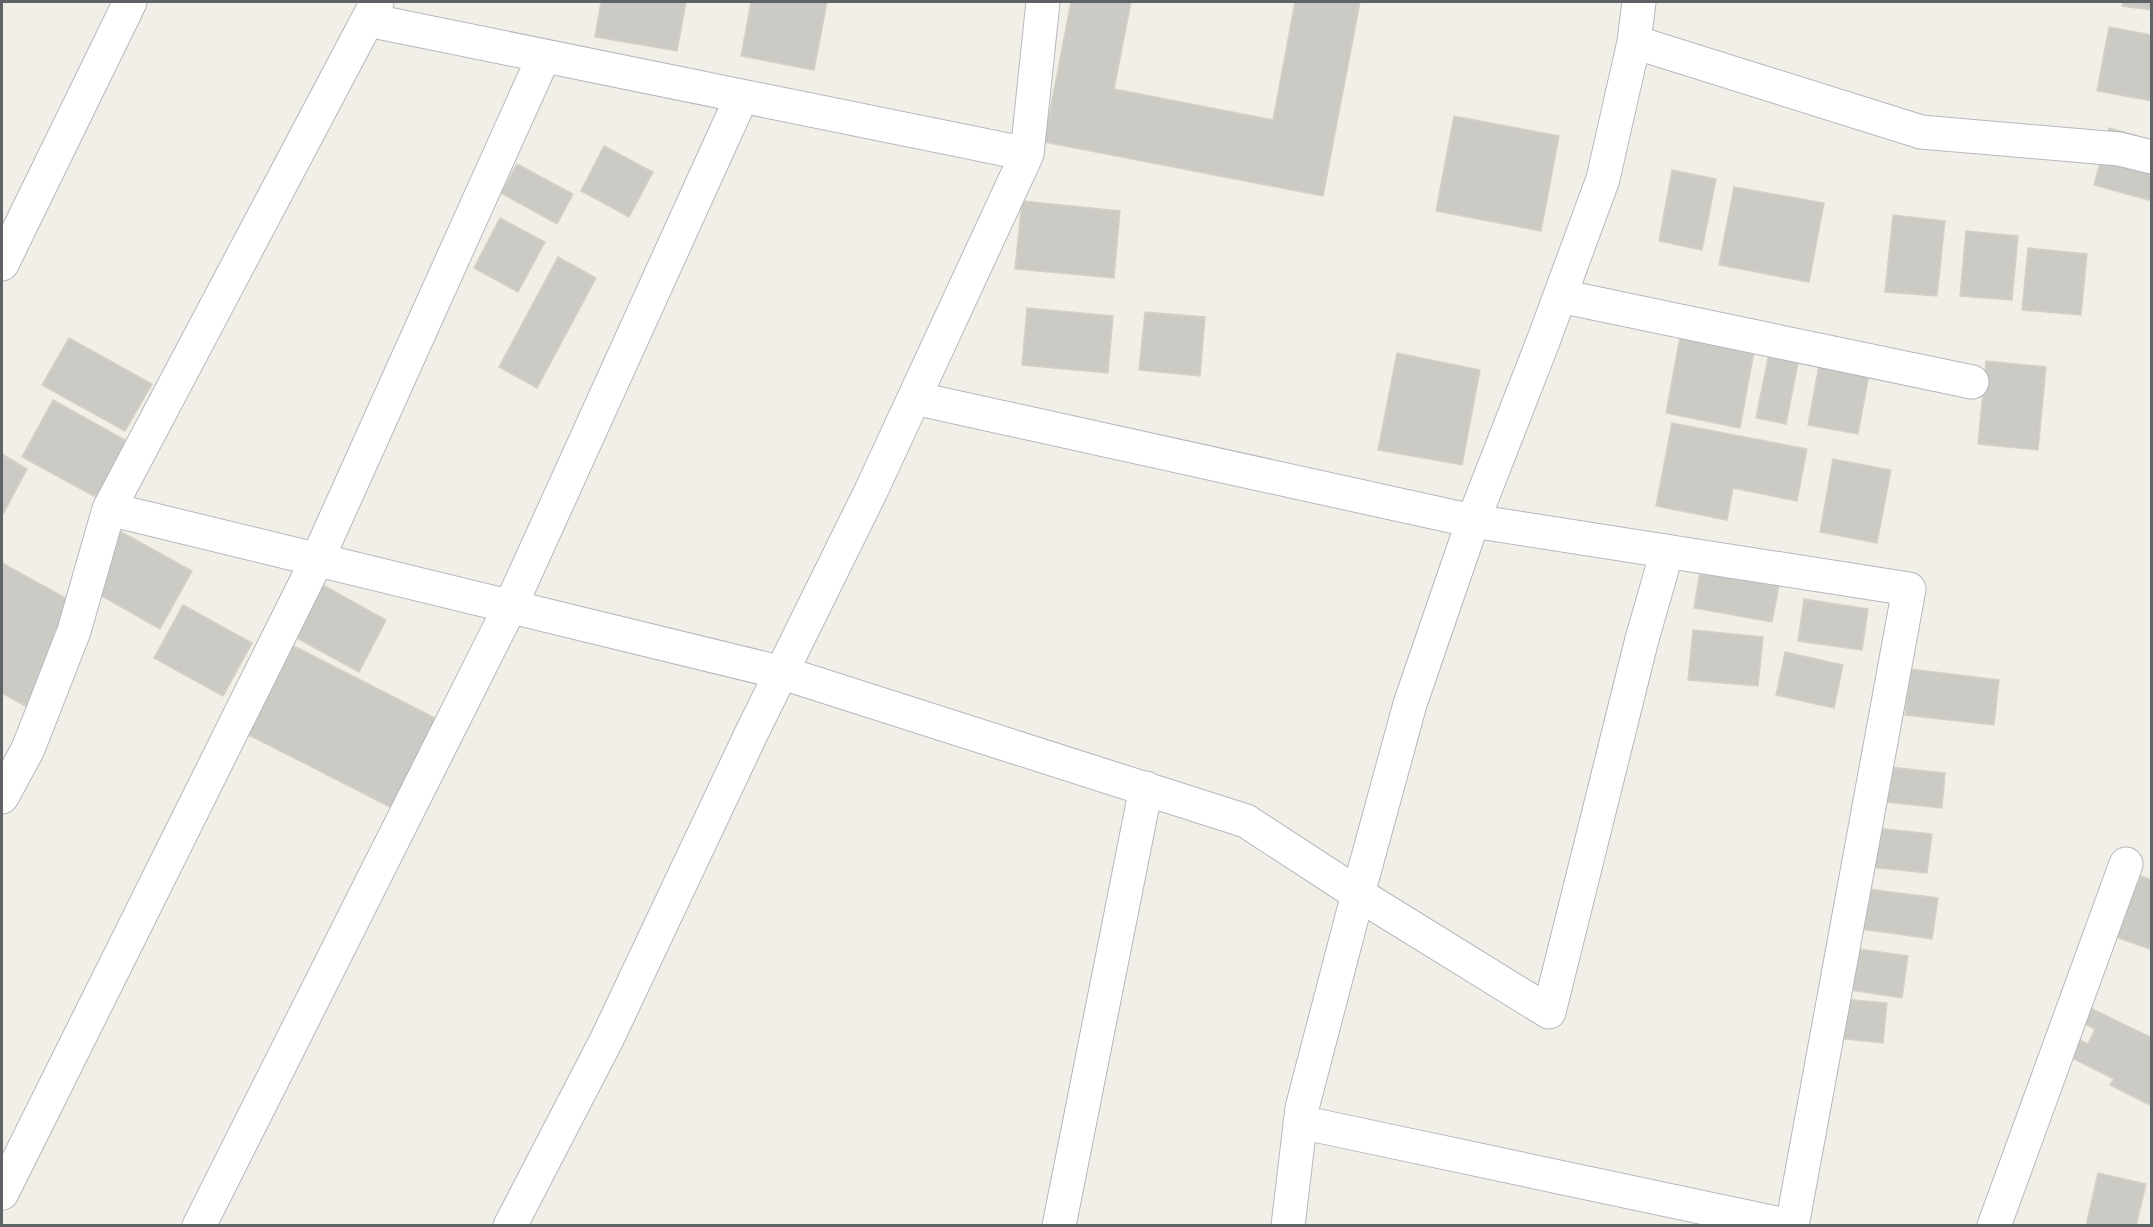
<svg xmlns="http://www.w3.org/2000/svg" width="2153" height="1227" font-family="Overpass,sans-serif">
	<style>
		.building { fill: #cccac5; stroke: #d6d1c6; stroke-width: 1.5 }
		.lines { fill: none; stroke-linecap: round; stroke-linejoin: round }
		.minor-casing { stroke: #b5b8bc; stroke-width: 35 }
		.minor { stroke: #fff; stroke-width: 33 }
	</style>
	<rect width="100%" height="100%" fill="#f1efe8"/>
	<!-- building -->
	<path class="building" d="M 601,2 L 686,2 L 677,51 L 595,37 Z
		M 751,2 L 827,2 L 814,70 L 741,56 Z
		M 1071,2 L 1131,2 L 1114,89 L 1273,120 L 1295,2 L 1360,2 L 1323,196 L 1044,142 Z
		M 2123,2 L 2152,2 L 2152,10 L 2122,6 Z
		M 2109,27 L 2152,35 L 2152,101 L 2097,91 Z
		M 1454,116 L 1559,136 L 1541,231 L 1436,211 Z
		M 2109,128 L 2152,140 L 2152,201 L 2094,185 Z
		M 604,146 L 653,172 L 629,217 L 581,191 Z
		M 517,164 L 573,194 L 557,224 L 501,193 Z
		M 1672,170 L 1716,179 L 1702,250 L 1659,241 Z
		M 1734,187 L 1824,203 L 1809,282 L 1719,265 Z
		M 1022,201 L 1120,211 L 1114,278 L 1015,269 Z
		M 1893,215 L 1945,221 L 1937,296 L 1885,292 Z
		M 500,218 L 545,242 L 518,292 L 474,268 Z
		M 1966,231 L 2018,236 L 2012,300 L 1960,296 Z
		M 2028,248 L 2087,254 L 2081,315 L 2022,310 Z
		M 558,257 L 596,278 L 537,388 L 499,367 Z
		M 1027,308 L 1113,316 L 1108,373 L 1022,365 Z
		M 1145,312 L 1205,317 L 1200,376 L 1139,370 Z
		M 1681,332 L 1755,346 L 1740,428 L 1666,413 Z
		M 69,338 L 152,384 L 125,431 L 42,385 Z
		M 1771,343 L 1801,348 L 1786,424 L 1756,418 Z
		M 1397,353 L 1480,370 L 1462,465 L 1378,450 Z
		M 1820,360 L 1870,369 L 1858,434 L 1808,425 Z
		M 1986,361 L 2046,367 L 2038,450 L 1978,444 Z
		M 53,400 L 134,445 L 103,501 L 22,457 Z
		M 1672,423 L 1807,449 L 1797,501 L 1733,488 L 1727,520 L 1656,506 Z
		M 2,454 L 27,469 L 2,516 Z
		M 1833,459 L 1891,470 L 1877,543 L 1820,532 Z
		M 107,524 L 192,571 L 160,629 L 75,581 Z
		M 2,563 L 82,607 L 27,707 L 2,693 Z
		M 1701,566 L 1780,580 L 1772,622 L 1694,608 Z
		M 319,583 L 386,620 L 359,672 L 291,635 Z
		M 1804,599 L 1868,609 L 1862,650 L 1798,641 Z
		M 183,605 L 252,643 L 223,696 L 154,658 Z
		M 1693,630 L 1763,637 L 1758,686 L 1688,680 Z
		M 290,644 L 439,720 L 394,809 L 245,733 Z
		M 1785,652 L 1843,665 L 1834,708 L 1776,695 Z
		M 1910,669 L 1999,680 L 1994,725 L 1905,715 Z
		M 1889,767 L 1945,773 L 1942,808 L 1885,802 Z
		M 1875,828 L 1932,834 L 1927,873 L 1870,867 Z
		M 2141,876 L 2152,880 L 2152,950 L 2088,927 L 2124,880 L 2138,885 Z
		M 1867,889 L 1938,898 L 1932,939 L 1862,929 Z
		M 1850,948 L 1908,956 L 1902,998 L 1844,989 Z
		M 1840,999 L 1887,1003 L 1883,1043 L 1836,1038 Z
		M 2080,1003 L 2152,1038 L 2152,1106 L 2110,1085 L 2114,1079 L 2068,1056 L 2076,1038 L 2088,1044 L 2095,1029 L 2073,1018 Z
		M 2098,1173 L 2146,1184 L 2136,1226 L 2086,1226 Z"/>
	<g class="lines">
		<!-- minor casing -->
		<g class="minor-casing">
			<path id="minor" d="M 368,20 L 1027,154
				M 1634,42 L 1921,132 L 2119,149 L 2152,157
				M 2,264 L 130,2
				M 1560,296 L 1972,382
				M 914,398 L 1473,521 L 1909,589 L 1792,1226
				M 109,509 L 783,673 L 1246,821 L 1358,894 L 1549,1012 L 1642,639 L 1667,552
				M 2,797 L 28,749 L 74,631 L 109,509 L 377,2
				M 1300,1122 L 1790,1226
				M 2,1193 L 317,560 L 544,56
				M 199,1226 L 510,607 L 742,96
				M 510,1226 L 607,1039 L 753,730 L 871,491 L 1027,154 L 1043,2
				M 1059,1226 L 1146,788
				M 1288,1226 L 1302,1108 L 1358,894 L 1410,704 L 1473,521 L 1544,339 L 1603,179 L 1634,42 L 1639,2
				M 1994,1226 L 2126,864"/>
		</g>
		<!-- minor -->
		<use href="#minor" class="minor"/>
	</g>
	<!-- border -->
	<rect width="2153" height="1227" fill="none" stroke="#5f6368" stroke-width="6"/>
</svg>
